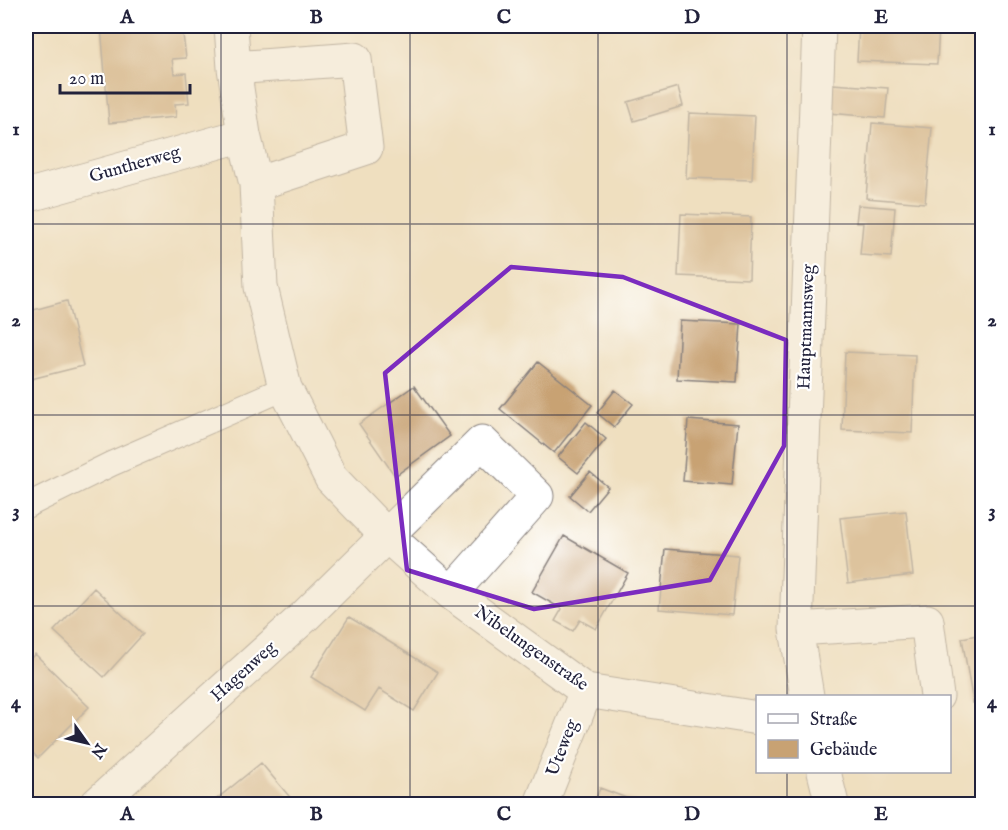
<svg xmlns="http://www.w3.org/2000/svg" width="1008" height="830" font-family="'IM FELL English',serif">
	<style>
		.building { fill: #c8a273 }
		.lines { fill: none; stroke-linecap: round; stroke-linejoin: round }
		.service-casing { stroke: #88807d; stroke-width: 26 }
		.minor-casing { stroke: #88807d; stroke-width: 35 }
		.service { stroke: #fff; stroke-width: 24 }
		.minor { stroke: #fff; stroke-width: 33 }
		.marked { fill: none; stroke: #7b2cbf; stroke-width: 4.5; stroke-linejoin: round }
		.grid { fill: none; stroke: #22223b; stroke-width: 1.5; stroke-opacity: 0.55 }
		.labels { text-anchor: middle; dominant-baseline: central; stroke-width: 4.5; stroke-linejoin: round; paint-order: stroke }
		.street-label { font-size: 18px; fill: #22223b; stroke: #fff }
		.neatline { fill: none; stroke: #22223b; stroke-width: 2 }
		.grid-label { font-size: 20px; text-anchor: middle; font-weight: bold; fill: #22223b }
	</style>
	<rect width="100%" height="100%" fill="#fff"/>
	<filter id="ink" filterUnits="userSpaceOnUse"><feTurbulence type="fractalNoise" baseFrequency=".0167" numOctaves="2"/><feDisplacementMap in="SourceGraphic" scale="12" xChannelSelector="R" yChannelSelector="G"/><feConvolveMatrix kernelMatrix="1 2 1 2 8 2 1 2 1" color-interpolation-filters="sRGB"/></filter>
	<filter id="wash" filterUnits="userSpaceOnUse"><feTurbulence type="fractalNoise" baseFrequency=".008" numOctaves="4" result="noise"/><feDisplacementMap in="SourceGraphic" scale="24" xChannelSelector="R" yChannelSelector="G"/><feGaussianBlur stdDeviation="1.35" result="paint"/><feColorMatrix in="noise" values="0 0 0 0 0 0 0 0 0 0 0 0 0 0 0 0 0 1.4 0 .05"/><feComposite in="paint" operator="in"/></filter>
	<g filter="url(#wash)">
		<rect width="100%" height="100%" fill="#efdfbf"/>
		<g id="blocks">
			<!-- building -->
			<path class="building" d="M 101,26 L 169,26 L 170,28 L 182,27 L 186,58 L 172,59 L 174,74 L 186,73 L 189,103 L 175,104 L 176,117 L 109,123 Z
				M 859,26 L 939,26 L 937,64 L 857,61 Z
				M 26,78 L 34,109 L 26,111 Z
				M 832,84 L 888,88 L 885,118 L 829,113 Z
				M 678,87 L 683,106 L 634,121 L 628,102 Z
				M 689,113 L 755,116 L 752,180 L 686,178 Z
				M 872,123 L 932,128 L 925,203 L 866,198 Z
				M 858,205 L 895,208 L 891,257 L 860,255 L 863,223 L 856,223 Z
				M 681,214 L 751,217 L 749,279 L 678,276 Z
				M 67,301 L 83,366 L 31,379 L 26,356 L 26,312 Z
				M 680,321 L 741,324 L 737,382 L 677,379 Z
				M 845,352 L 915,355 L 912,433 L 842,430 Z
				M 538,362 L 592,405 L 554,453 L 500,409 Z
				M 414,386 L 450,436 L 395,476 L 359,424 Z
				M 615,390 L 633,404 L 614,427 L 597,413 Z
				M 688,420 L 738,424 L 732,485 L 683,481 Z
				M 586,422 L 606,439 L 578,473 L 558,457 Z
				M 590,472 L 608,487 L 588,511 L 570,496 Z
				M 906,511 L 913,575 L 848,583 L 840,518 Z
				M 564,536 L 628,573 L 596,629 L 580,620 L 573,631 L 555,621 L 562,609 L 532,592 Z
				M 665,549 L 738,555 L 732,615 L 659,609 Z
				M 94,588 L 143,634 L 104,677 L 54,631 Z
				M 349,617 L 438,672 L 414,711 L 379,689 L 365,711 L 311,677 Z
				M 982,634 L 982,701 L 973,703 L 962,638 Z
				M 35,654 L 89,707 L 38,758 L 26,746 L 26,663 Z
				M 261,763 L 294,802 L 290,804 L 215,804 L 213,802 Z
				M 600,788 L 642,804 L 594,804 Z"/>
		</g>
	</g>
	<g filter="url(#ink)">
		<use href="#blocks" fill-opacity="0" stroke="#88807d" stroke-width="1.5"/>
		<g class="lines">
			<!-- service casing -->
			<g class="service-casing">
				<path id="service" d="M 26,506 L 111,464 L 285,388"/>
			</g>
			<!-- minor casing -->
			<g class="minor-casing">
				<path id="minor" d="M 231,26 L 234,68 L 244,135 L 256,184 L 261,287 L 285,388 L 331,478 L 386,535 L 451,593 L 586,691 L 758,718
					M 234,68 L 355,59 L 366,148 L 256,184
					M 26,196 L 244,135
					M 796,629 L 927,621 L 937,696
					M 807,696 L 796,629 L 819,26
					M 824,772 L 832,804
					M 97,804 L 305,616 L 482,442 L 537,496 L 451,593
					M 541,804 L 586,691"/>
			</g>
			<!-- service -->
			<use href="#service" class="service"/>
			<!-- minor -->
			<use href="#minor" class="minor"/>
		</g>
	</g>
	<!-- marked area -->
	<path d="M0 0H1008V830H0ZM 511,267 L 623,277 L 786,340 L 784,446 L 710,580 L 534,609 L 407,570 L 385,373 Z" fill="#efdfbf" fill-opacity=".55" fill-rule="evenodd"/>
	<path class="marked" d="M 511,267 L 623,277 L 786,340 L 784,446 L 710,580 L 534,609 L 407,570 L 385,373 Z"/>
	<!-- grid -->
	<path class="grid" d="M 221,26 L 221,804M 410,26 L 410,804M 598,26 L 598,804M 787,26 L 787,696M 26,224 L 982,224M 26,415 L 982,415M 26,606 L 982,606M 787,772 L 787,804"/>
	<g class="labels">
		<!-- street labels -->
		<g class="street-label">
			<text transform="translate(135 165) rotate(-16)">Guntherweg</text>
			<text transform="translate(807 327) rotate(-88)">Hauptmannsweg</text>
			<text transform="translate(531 649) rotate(35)">Nibelungenstraße</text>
			<text transform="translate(244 672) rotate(-42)">Hagenweg</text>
			<text transform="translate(563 748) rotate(-69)">Uteweg</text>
		</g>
	</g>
	<!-- margin -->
	<rect width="1008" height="830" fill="none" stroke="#fff" stroke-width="66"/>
	<!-- legend -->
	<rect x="756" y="695" width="195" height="78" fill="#ffffff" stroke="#a7a7b1" stroke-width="1.5"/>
	<rect x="768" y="714" width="30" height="9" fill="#ffffff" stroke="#a7a7b1" stroke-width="1.5"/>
	<text x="810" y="725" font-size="18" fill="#22223b">Straße</text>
	<rect x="768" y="740" width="30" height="18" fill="#c8a273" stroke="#a7a7b1" stroke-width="1.5"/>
	<text x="810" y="755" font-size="18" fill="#22223b">Gebäude</text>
	<!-- north arrow -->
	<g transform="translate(87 743) rotate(124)" stroke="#ffffff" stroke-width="4.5" paint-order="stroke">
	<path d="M0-4.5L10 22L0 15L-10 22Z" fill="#22223b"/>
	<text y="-9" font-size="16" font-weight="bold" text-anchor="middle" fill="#22223b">N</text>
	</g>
	<!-- scale -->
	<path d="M60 84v9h130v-9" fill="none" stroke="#22223b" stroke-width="3"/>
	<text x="69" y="84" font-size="18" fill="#22223b" stroke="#ffffff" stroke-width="4.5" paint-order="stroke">20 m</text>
	<rect x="33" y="33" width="942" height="764" class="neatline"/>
	<g class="grid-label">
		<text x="127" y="23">A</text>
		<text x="316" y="23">B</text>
		<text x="504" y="23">C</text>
		<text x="692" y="23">D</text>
		<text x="881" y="23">E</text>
		<text x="16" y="135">1</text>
		<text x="992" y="135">1</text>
		<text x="16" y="326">2</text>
		<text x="992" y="326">2</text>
		<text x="16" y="517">3</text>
		<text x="992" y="517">3</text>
		<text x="16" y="708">4</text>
		<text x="992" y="708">4</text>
		<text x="127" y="820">A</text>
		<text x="316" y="820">B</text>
		<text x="504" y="820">C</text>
		<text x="692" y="820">D</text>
		<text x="881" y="820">E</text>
	</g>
</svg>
